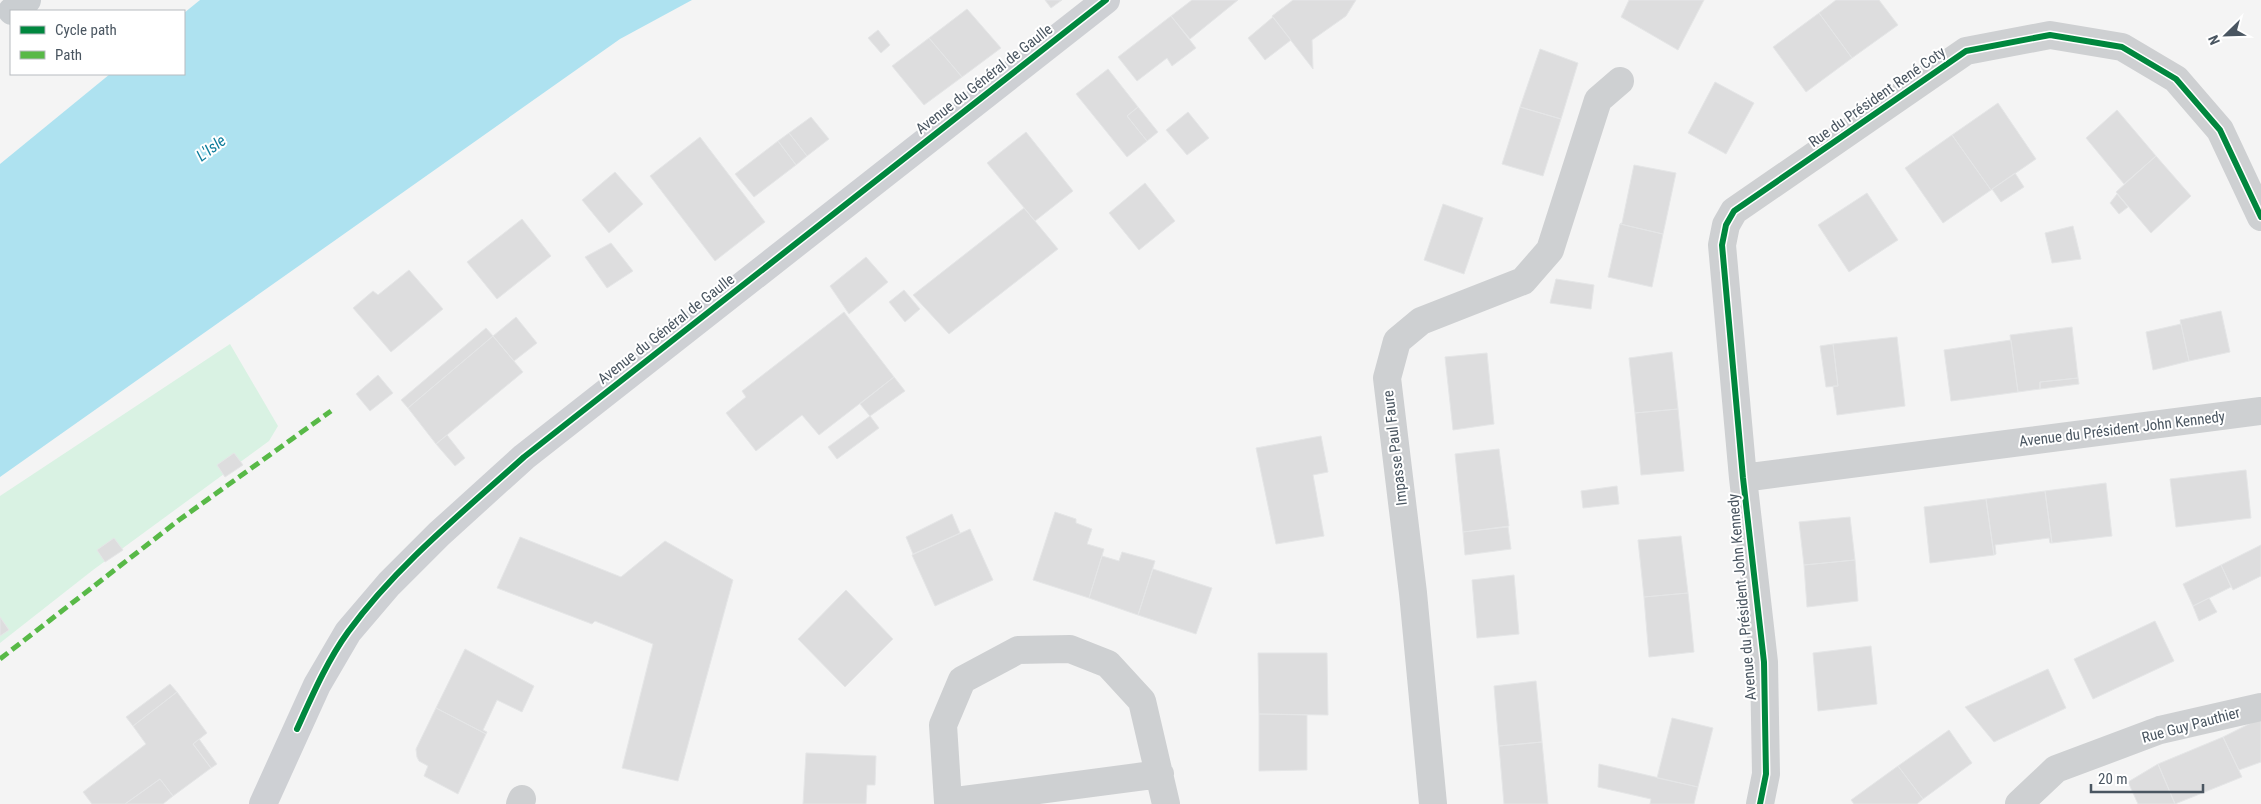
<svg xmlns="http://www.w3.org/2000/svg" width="2261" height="804" font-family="'Roboto Condensed',sans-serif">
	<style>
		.green { fill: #d9f2e3 }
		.water { fill: #aee2f0 }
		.building { fill: #ddddde; stroke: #e5e6e7 }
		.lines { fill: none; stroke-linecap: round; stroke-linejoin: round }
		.minor { stroke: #ced0d2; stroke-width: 28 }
		.secondary { stroke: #ced0d4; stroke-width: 28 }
		.primary { stroke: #caced1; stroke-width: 28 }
		.quiet { stroke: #58b947; stroke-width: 5; stroke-dasharray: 10 5; stroke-linecap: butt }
		.cycleway-casing { stroke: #fff; stroke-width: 9 }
		.cycleway { stroke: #00873e; stroke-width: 6 }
		.labels { text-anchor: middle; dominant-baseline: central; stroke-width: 4; stroke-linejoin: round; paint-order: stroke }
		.street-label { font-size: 15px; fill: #4a5661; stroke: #fff }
		.water-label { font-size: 16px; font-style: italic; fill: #0c7c9b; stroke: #fff }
	</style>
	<rect width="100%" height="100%" fill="#f4f4f4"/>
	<!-- green -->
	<path class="green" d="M 230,344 L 278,426 L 269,441 L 93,570 L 0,643 L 0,496 Z"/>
	<!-- water -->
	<path class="water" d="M 200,0 L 692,0 L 620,39 L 0,477 L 0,164 L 110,74 L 184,74 L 184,13 Z"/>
	<!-- building -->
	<path class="building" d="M 1045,0 L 1062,0 L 1051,8 Z
		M 1192,0 L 1238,0 L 1190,39 L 1171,16 Z
		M 1293,0 L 1356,0 L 1346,16 L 1312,40 L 1313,69 L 1272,16 Z
		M 1629,0 L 1704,0 L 1678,50 L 1621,17 Z
		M 1836,0 L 1879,0 L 1898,25 L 1852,58 L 1819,13 Z
		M 967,9 L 1001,48 L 962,77 L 929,38 Z
		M 1819,13 L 1852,58 L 1806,92 L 1773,47 Z
		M 1171,16 L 1196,48 L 1172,66 L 1167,58 L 1137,81 L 1118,57 Z
		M 1273,17 L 1291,40 L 1265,60 L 1248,38 Z
		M 878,30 L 890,45 L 881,53 L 868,38 Z
		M 929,38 L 962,77 L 924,105 L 892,66 Z
		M 1540,49 L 1578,63 L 1561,119 L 1520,107 Z
		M 1108,69 L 1138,107 L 1127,116 L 1147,141 L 1127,157 L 1076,94 Z
		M 1715,82 L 1754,103 L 1726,154 L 1688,133 Z
		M 1998,103 L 2036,159 L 1991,190 L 1952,135 Z
		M 1138,107 L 1158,132 L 1147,141 L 1127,116 Z
		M 1520,107 L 1561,119 L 1543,176 L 1502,164 Z
		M 2117,110 L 2156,156 L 2124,184 L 2086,138 Z
		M 1188,112 L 1209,138 L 1187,155 L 1166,130 Z
		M 811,117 L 829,139 L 807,156 L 789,133 Z
		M 1026,132 L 1073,191 L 1035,221 L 987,163 Z
		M 789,133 L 807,156 L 796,165 L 778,141 Z
		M 1952,135 L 1991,190 L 1943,223 L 1905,168 Z
		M 700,137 L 765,222 L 715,261 L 650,176 Z
		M 778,141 L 796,165 L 754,197 L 735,174 Z
		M 2156,156 L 2191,196 L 2151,233 L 2116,192 Z
		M 1634,165 L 1676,173 L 1663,234 L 1620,224 L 1622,223 Z
		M 615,172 L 643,204 L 609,233 L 582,200 Z
		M 2015,173 L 2024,187 L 2001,202 L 1992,189 Z
		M 1145,183 L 1175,221 L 1139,250 L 1109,213 Z
		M 1867,193 L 1898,240 L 1849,272 L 1818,225 Z
		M 2117,194 L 2128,207 L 2119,214 L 2110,203 Z
		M 1443,204 L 1483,218 L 1464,274 L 1424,260 Z
		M 1024,208 L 1058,249 L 949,334 L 913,295 Z
		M 522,219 L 551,256 L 497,299 L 467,262 Z
		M 1620,224 L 1663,234 L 1652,287 L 1608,277 Z
		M 2073,226 L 2081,259 L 2052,263 L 2045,233 Z
		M 611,243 L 633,271 L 607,288 L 585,257 Z
		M 866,257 L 888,282 L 849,314 L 830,286 Z
		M 409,270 L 443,309 L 391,352 L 353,308 L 373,291 L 378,295 Z
		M 1556,279 L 1594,285 L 1591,309 L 1550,303 Z
		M 904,290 L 920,309 L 905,322 L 889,302 Z
		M 2221,311 L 2230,352 L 2189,361 L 2180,320 Z
		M 844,312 L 894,377 L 819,435 L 802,415 L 756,451 L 726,413 L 746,397 L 742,391 Z
		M 516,317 L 537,343 L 514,361 L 493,336 Z
		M 2181,324 L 2189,361 L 2153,370 L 2146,332 Z
		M 2072,327 L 2078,378 L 2040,382 L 2040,389 L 2018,392 L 2010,335 Z
		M 486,328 L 493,336 L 408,408 L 401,400 Z
		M 493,336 L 523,372 L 436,444 L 408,408 Z
		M 1897,337 L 1905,406 L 1837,415 L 1833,386 L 1838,386 L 1833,344 Z
		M 2011,340 L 2018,392 L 1951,401 L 1944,350 Z
		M 1833,344 L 1838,386 L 1826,387 L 1820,346 Z
		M 1672,352 L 1678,409 L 1635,413 L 1629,358 Z
		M 1487,353 L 1494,424 L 1453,430 L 1445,357 Z
		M 378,375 L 393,393 L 370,411 L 356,394 Z
		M 894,377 L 905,391 L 870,416 L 860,404 Z
		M 2078,378 L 2079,384 L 2040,389 L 2040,382 Z
		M 1678,409 L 1684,471 L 1641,475 L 1635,413 Z
		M 870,416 L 879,428 L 837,459 L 828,447 Z
		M 447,435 L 465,458 L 455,466 L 436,444 Z
		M 1321,436 L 1328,472 L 1313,475 L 1324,536 L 1276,544 L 1256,448 Z
		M 1499,449 L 1509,526 L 1463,532 L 1455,454 Z
		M 234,453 L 243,465 L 225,477 L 217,465 Z
		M 2246,470 L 2251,518 L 2176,527 L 2170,479 Z
		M 2106,483 L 2112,536 L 2052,543 L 2045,491 Z
		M 1617,486 L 1619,504 L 1583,508 L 1581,491 Z
		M 2045,491 L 2052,543 L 2050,543 L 2049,538 L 1995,545 L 1996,554 L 1994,555 L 1986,499 Z
		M 1986,499 L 1994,555 L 1930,563 L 1924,507 Z
		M 1055,512 L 1076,519 L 1076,523 L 1092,529 L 1087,544 L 1104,549 L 1089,598 L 1033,580 Z
		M 952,514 L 960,533 L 913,554 L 906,537 Z
		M 1850,517 L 1855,560 L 1804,565 L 1799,522 Z
		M 1508,527 L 1511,549 L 1465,555 L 1463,532 Z
		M 970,529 L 993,580 L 935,606 L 912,555 Z
		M 1681,536 L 1688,593 L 1644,597 L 1638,540 Z
		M 520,537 L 621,577 L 665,541 L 733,580 L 678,781 L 622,768 L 653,644 L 595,621 L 592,624 L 497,588 Z
		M 114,538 L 123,550 L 105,562 L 97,550 Z
		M 2261,545 L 2261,576 L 2233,590 L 2221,565 Z
		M 1122,552 L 1155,561 L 1138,615 L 1089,598 L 1102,556 L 1119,561 Z
		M 1855,560 L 1858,601 L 1807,607 L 1804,565 Z
		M 2221,565 L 2231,587 L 2193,606 L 2183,584 Z
		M 1153,569 L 1212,588 L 1196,634 L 1138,615 Z
		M 1514,575 L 1519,634 L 1477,638 L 1472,580 Z
		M 846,590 L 893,639 L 845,687 L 798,639 Z
		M 1688,593 L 1694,652 L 1649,657 L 1644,597 Z
		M 2209,598 L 2217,612 L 2199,621 L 2193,606 Z
		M 0,617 L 9,630 L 0,636 Z
		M 2155,621 L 2174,661 L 2093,699 L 2074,659 Z
		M 1871,646 L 1877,704 L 1818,711 L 1813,653 Z
		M 465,649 L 534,686 L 522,712 L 497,700 L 483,730 L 487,732 L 486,734 L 436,708 Z
		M 1258,653 L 1327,653 L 1328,715 L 1259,714 Z
		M 2048,669 L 2066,708 L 1994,742 L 1965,707 Z
		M 1536,681 L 1542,742 L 1499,746 L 1494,686 Z
		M 170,684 L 177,692 L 133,726 L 126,717 Z
		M 177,692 L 207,733 L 193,744 L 211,768 L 173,796 L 160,779 L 125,804 L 92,804 L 83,792 L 146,744 L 133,726 Z
		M 436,708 L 486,734 L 458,794 L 424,776 L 428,766 L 419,761 L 417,757 L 416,749 Z
		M 1259,714 L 1307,715 L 1307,770 L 1259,771 Z
		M 1672,718 L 1713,728 L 1698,787 L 1657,778 Z
		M 2261,718 L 2261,762 L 2239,770 L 2223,737 Z
		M 1949,730 L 1972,763 L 1923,799 L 1898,766 Z
		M 2223,737 L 2242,777 L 2175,804 L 2158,764 Z
		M 199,739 L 217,764 L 211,768 L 193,744 Z
		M 1542,742 L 1548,804 L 1504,804 L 1499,746 Z
		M 806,753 L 876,756 L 875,785 L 867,785 L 866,804 L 803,804 Z
		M 1599,764 L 1698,787 L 1694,804 L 1650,804 L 1651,799 L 1598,787 Z
		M 2158,764 L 2175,804 L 2138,804 L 2128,782 Z
		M 1898,766 L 1923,799 L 1917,804 L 1854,804 L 1851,800 Z
		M 160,779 L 173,796 L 163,804 L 125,804 Z"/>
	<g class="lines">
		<!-- minor -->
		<path class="minor" d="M 1743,478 L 2261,411
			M 1160,774 L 948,802 L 943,725 L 962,680 L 1018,650 L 1070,649 L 1108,664 L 1142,701 L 1166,804
			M 520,804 L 522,799
			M 1433,804 L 1413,593 L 1387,378 L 1397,341 L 1421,321 L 1523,281 L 1550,250 L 1598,100 L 1620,81
			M 1760,804 L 1766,774 L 1764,662 L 1743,478 L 1722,245 L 1726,225 L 1734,211 L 1966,51 L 2050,35 L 2122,47 L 2176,79 L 2220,130 L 2261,217
			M 2019,804 L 2056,769 L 2160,730 L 2261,707"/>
		<!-- secondary -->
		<path class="secondary" d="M 263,804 L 317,685 L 348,632 L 389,584 L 439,534 L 524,457 L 1106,0"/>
		<!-- primary -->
		<path class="primary" d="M 12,11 L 27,0"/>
		<!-- quiet -->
		<path class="quiet" d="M 0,659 L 179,520 L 331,411"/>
		<!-- cycleway casing -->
		<g class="cycleway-casing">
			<path id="cycleway" d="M 297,729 C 312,696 327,661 348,632 C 397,565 463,512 524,457 L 1106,0
				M 1760,804 L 1766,774 L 1764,662 L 1743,478 L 1722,245 L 1726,225 L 1734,211 L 1966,51 L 2050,35 L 2122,47 L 2176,79 L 2220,130 L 2261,217"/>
		</g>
		<!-- cycleway -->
		<use href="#cycleway" class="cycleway"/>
	</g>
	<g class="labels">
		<!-- street labels -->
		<g class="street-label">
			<text transform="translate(984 79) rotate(-38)">Avenue du Général de Gaulle</text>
			<text transform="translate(1877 97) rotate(-35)">Rue du Président René Coty</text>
			<text transform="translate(666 329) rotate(-38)">Avenue du Général de Gaulle</text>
			<text transform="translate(2122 429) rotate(-7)">Avenue du Président John Kennedy</text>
			<text transform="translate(1395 448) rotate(-97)">Impasse Paul Faure</text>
			<text transform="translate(1742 597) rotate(-95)">Avenue du Président John Kennedy</text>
			<text transform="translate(2191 725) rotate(-15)">Rue Guy Pauthier</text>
		</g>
		<!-- water labels -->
		<g class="water-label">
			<text transform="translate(211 148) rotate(-37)">L'Isle</text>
		</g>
	</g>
	<!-- legend -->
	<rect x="10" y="10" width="175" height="65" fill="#ffffff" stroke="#b7bbc0"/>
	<rect x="20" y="26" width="25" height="8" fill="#00873e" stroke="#b7bbc0"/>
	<text x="55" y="35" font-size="15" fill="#4a5661">Cycle path</text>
	<rect x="20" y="51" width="25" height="8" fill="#58b947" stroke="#b7bbc0"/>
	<text x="55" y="60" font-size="15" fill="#4a5661">Path</text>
	<!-- north arrow -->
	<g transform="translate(2226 35) rotate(247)" stroke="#ffffff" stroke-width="4" paint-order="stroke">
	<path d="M0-4L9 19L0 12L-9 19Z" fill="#4a5661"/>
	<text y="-8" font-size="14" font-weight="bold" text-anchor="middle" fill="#4a5661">N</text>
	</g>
	<!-- scale -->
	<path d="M2091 784v8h112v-8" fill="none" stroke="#4a5661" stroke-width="2.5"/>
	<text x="2098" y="784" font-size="15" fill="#4a5661" stroke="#ffffff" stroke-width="4" paint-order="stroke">20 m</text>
</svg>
